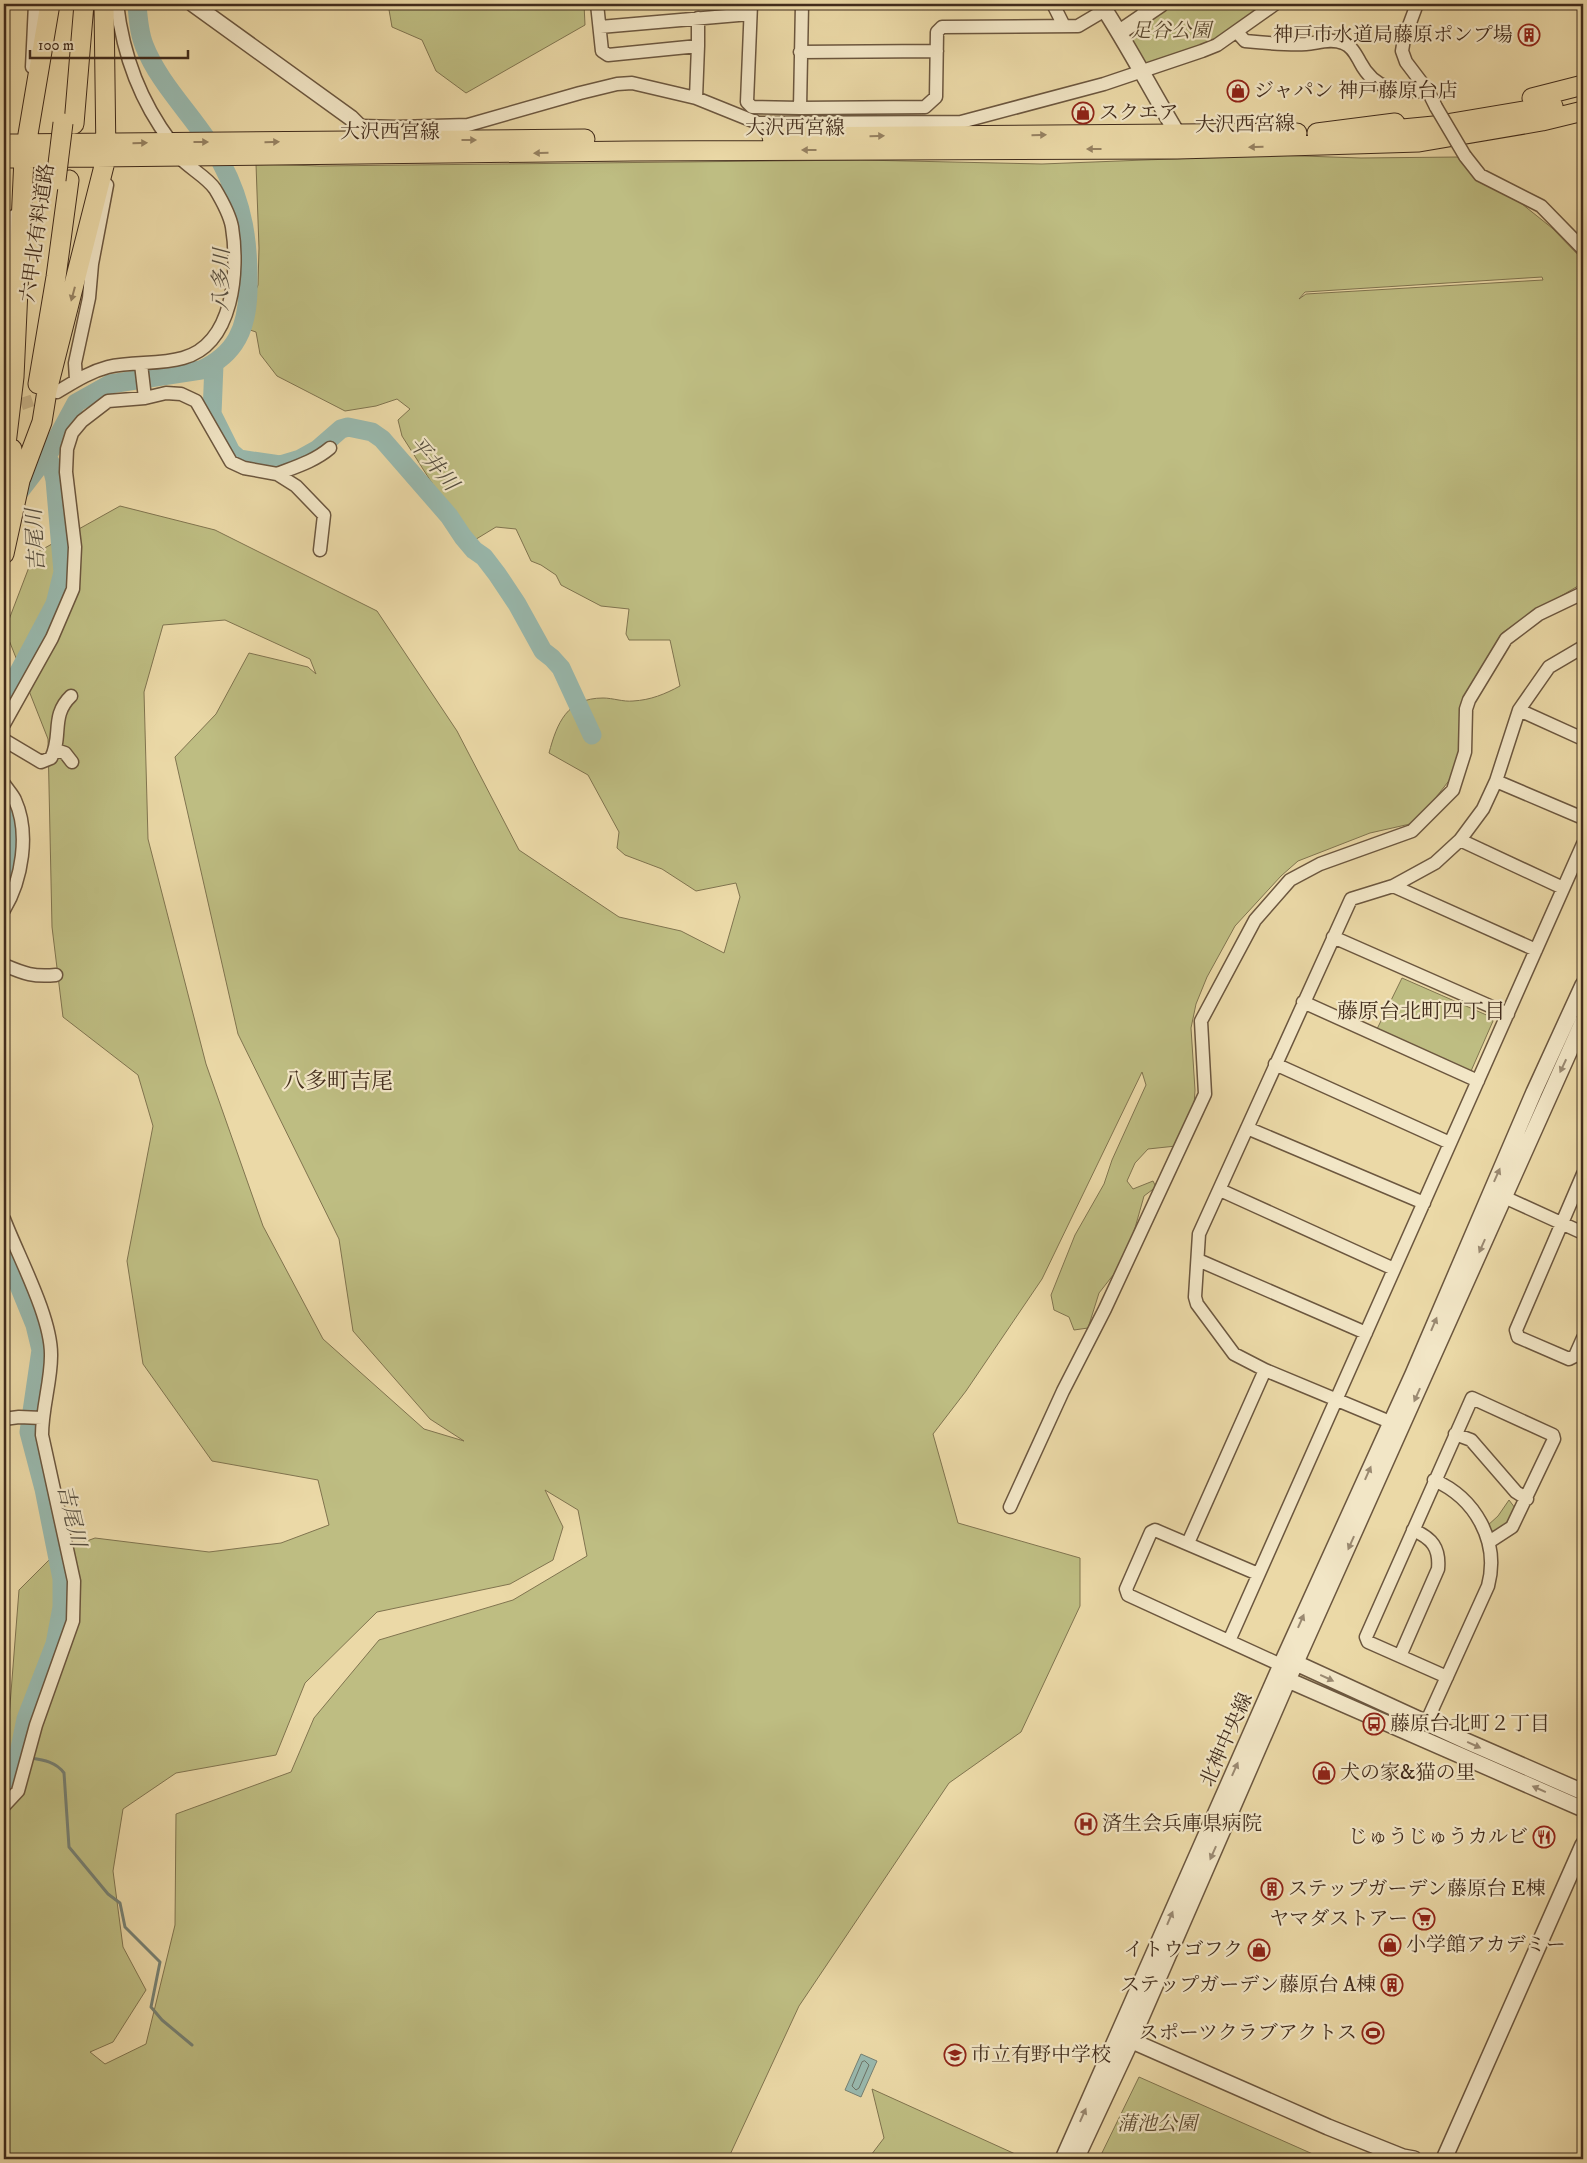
<svg xmlns="http://www.w3.org/2000/svg" width="1587" height="2163" font-family="'IM FELL DW Pica','Noto Serif JP',serif">
	<style>
		.green { fill: #bebd82; stroke: #80744f; fill-rule: evenodd }
		.water { fill: #99b9ae; stroke: #768174 }
		.lines { fill: none; stroke-linecap: round; stroke-linejoin: round }
		.shore { stroke: #6d7265; stroke-width: 1 }
		.stream { stroke: #768174; stroke-width: 3 }
		.river { stroke: #99b9ae; stroke-width: 19 }
		.minor-tunnel { stroke: #c9b68b; stroke-width: 12; stroke-dasharray: 12 6; stroke-linecap: butt }
		.minor-casing { stroke: #6c573f; stroke-width: 15 }
		.tertiary-casing { stroke: #6c573f; stroke-width: 18 }
		.primary-casing { stroke: #412c1c; stroke-width: 21 }
		.minor { stroke: #f2e6c6; stroke-width: 12 }
		.tertiary { stroke: #f2e6c6; stroke-width: 15 }
		.primary { stroke: #ebd9a7; stroke-width: 19 }
		.minor-bridge-casing { stroke: #6c573f; stroke-width: 15; stroke-linecap: butt }
		.primary-bridge-casing { stroke: #412c1c; stroke-width: 21; stroke-linecap: butt }
		.minor-bridge { stroke: #f2e6c6; stroke-width: 12 }
		.primary-bridge { stroke: #ebd9a7; stroke-width: 19 }
		.oneway { fill: #968262 }
		.oneway2 { fill: #9a8971 }
		.labels { text-anchor: middle; dominant-baseline: central; stroke-width: 4.5; stroke-linejoin: round; paint-order: stroke }
		.park-label { font-size: 20px; font-style: italic; fill: #5a4930; stroke: #f2e6c6 }
		.poi-label { font-size: 20px; fill: #412c1c; stroke: #f2e6c6; text-anchor: start }
		.street-label { font-size: 20px; fill: #412c1c; stroke: #f2e6c6 }
		.water-label { font-size: 21px; font-style: italic; fill: #574f40; stroke: #f2e6c6 }
		.neighbourhood-label { font-size: 21px; fill: #412c1c; stroke: #f2e6c6 }
		.quarter-label { font-size: 22px; fill: #412c1c; stroke: #f2e6c6 }
	</style>
	<rect width="100%" height="100%" fill="#ebd9a7"/>
	<filter id="stains"><feTurbulence type="fractalNoise" baseFrequency=".004" numOctaves="4"/><feColorMatrix values="0 0 0 0 .2 0 0 0 0 .09 0 0 0 0 .02 0 0 0 .5 -.17"/></filter>
	<radialGradient id="worn" r=".72"><stop offset=".6" stop-color="#630" stop-opacity="0"/><stop offset="1" stop-color="#630" stop-opacity=".3"/></radialGradient>
	<!-- green -->
	<path class="green" d="M 388,4 L 584,4 L 585,25 L 466,93 L 436,71 L 422,40 L 392,27 Z
		M 1162,4 L 1272,4 L 1223,38 L 1139,71 L 1120,32 Z
		M 1273,155 L 1361,158 L 1458,157 L 1476,178 L 1522,204 L 1552,228 L 1583,260 L 1583,583 L 1529,615 L 1502,633 L 1485,662 L 1455,773 L 1426,810 L 1410,824 L 1370,833 L 1298,861 L 1281,876 L 1235,926 L 1207,977 L 1196,1004 L 1191,1028 L 1195,1090 L 1194,1106 L 1176,1146 L 1148,1149 L 1135,1163 L 1127,1181 L 1133,1189 L 1153,1181 L 1156,1187 L 1144,1196 L 1135,1228 L 1121,1265 L 1099,1293 L 1088,1328 L 1074,1330 L 1069,1317 L 1054,1310 L 1051,1295 L 1075,1235 L 1104,1184 L 1112,1160 L 1146,1085 L 1142,1072 L 1042,1279 L 966,1391 L 933,1434 L 958,1523 L 1080,1558 L 1080,1606 L 1021,1732 L 949,1783 L 799,2006 L 728,2159 L 4,2159 L 4,1871 L 9,1847 L 9,1718 L 19,1590 L 57,1552 L 95,1538 L 209,1552 L 281,1543 L 329,1525 L 318,1480 L 212,1461 L 143,1364 L 127,1261 L 153,1126 L 138,1075 L 63,1017 L 52,927 L 48,739 L 5,630 L 34,554 L 120,506 L 215,530 L 377,611 L 457,731 L 519,850 L 619,917 L 681,931 L 724,953 L 740,897 L 736,883 L 696,891 L 662,869 L 625,855 L 617,848 L 619,832 L 588,775 L 549,753 C 557,723 567,698 603,698 C 613,698 623,702 633,701 C 651,700 665,694 680,686 L 670,640 L 629,640 L 626,634 L 629,609 L 601,606 L 561,585 L 556,575 L 541,565 L 531,561 L 516,529 L 496,527 L 473,541 L 430,480 L 402,436 L 398,420 L 410,409 L 397,399 L 376,406 L 345,411 L 277,376 L 260,354 L 256,332 L 241,327 L 258,285 L 259,248 L 256,164 L 320,166 L 861,160 L 1042,164 ZM 1542,277 L 1543,280 L 1306,294 L 1299,299 L 1305,292 ZM 225,620 L 310,659 L 316,674 L 308,667 L 249,653 L 216,714 L 175,757 L 238,1034 L 339,1239 L 353,1331 L 430,1419 L 464,1441 L 424,1429 L 323,1339 L 263,1226 L 206,1064 L 148,839 L 144,692 L 163,625 ZM 545,1490 L 578,1510 L 587,1556 L 513,1600 L 379,1640 L 314,1718 L 291,1772 L 176,1814 L 175,1925 L 146,2044 L 105,2064 L 90,2052 L 113,2042 L 146,1990 L 123,1947 L 113,1871 L 123,1809 L 176,1773 L 276,1755 L 305,1683 L 377,1612 L 510,1584 L 553,1560 L 563,1527 Z
		M 1402,978 L 1491,1017 L 1493,1021 L 1471,1071 L 1377,1029 Z
		M 1509,1500 L 1515,1508 L 1512,1522 L 1496,1537 L 1487,1526 L 1498,1516 Z
		M 1139,2077 L 1324,2159 L 1099,2159 Z
		M 872,2089 L 1024,2158 L 868,2159 L 884,2138 Z"/>
	<!-- water -->
	<path class="water" d="M 861,2054 L 877,2061 L 861,2097 L 845,2090 Z"/>
	<g class="lines">
		<!-- shore -->
		<path class="shore" d="M 865,2061 L 869,2065 L 859,2088 L 856,2090 L 852,2086 L 862,2062 Z"/>
		<!-- stream -->
		<path class="stream" d="M 31,1758 C 44,1760 56,1762 64,1773 L 69,1847 L 108,1894 L 120,1903 L 125,1927 L 160,1962 L 151,2007 L 162,2020 L 192,2045"/>
		<!-- river -->
		<path class="river" d="M 214,364 L 212,414 L 231,452 L 239,459 L 280,465 L 300,459 L 318,449 L 341,429 L 348,427 L 372,432 L 382,439 L 449,516 L 463,537 L 474,550 L 484,557 L 497,574 L 517,604 L 543,651 L 552,658 L 561,668 L 592,735
			M 4,505 L 19,492 L 49,453 L 76,403 L 110,384 L 201,370 C 236,354 247,328 248,291 C 249,244 244,205 221,162 C 200,122 160,87 144,45 C 139,32 138,18 137,4
			M 4,700 L 55,604 L 63,572 L 55,480 L 51,464 L 46,456
			M 4,806 C 19,825 10,856 4,877
			M 4,1249 L 35,1325 L 41,1350 L 29,1432 L 44,1489 L 62,1579 L 62,1607 L 55,1644 L 26,1719 L 15,1773 L 4,1791"/>
		<!-- minor-tunnel -->
		<path class="minor-tunnel" d="M 4,410 L 51,394"/>
		<!-- minor casing -->
		<g class="minor-casing">
			<path id="minor" d="M 117,4 C 123,55 140,101 171,142
				M 597,4 L 602,51 L 608,55 L 698,46 L 698,18
				M 751,4 L 747,102 L 752,107 L 800,108
				M 802,4 L 800,108 L 925,107 L 936,97 L 937,32 L 942,27 L 1078,26 L 1105,10
				M 1053,4 L 1064,26
				M 1141,4 L 1146,13
				M 1417,4 L 1404,39 L 1402,51 L 1406,62 L 1428,91 L 1436,107
				M 600,27 L 750,14
				M 1237,32 L 1245,41 C 1265,43 1285,45 1306,44 C 1318,43 1331,38 1343,43 C 1352,46 1356,55 1360,62 C 1375,91 1398,92 1428,91
				M 800,52 L 937,51
				M 32,67 L 35,4
				M 696,98 L 698,46
				M 361,126 L 397,127 L 468,125 L 580,93 L 617,84 L 632,83 L 696,98 L 758,123 L 961,122 L 1104,84 L 1202,51 L 1217,45 L 1275,4
				M 1465,156 L 1480,175 L 1541,206 L 1583,249
				M 4,264 C 5,247 11,233 14,216
				M 141,364 L 145,398
				M 76,380 L 75,363 L 89,298 L 92,264 L 107,185
				M 57,392 C 74,382 89,372 108,367 C 132,361 159,365 183,358 C 234,344 239,270 232,227 C 230,216 221,199 215,189 C 207,177 189,168 178,156
				M 277,474 C 295,467 315,461 330,448
				M 1519,710 L 1583,739
				M 4,724 L 52,638 L 73,589 L 75,547 L 66,472 L 67,449 L 72,433 L 82,421 L 108,401 L 145,398 L 166,393 L 181,394 L 196,401 L 231,462 L 244,468 L 277,474 L 296,486 L 324,515 L 320,550
				M 4,740 L 41,762 L 51,758 C 63,736 50,716 71,696
				M 56,750 L 65,753 L 72,762
				M 1496,781 L 1583,818
				M 4,784 C 8,790 13,795 15,800 C 30,833 22,880 4,910
				M 1460,840 L 1563,888
				M 1393,886 L 1536,950
				M 1333,937 L 1508,1014
				M 4,965 C 25,974 33,977 56,975
				M 1303,1002 L 1478,1081
				M 1275,1064 L 1450,1143
				M 1247,1128 L 1424,1203
				M 1583,1174 L 1516,1330 L 1518,1337 L 1569,1359 L 1575,1356 L 1583,1338
				M 1220,1190 L 1394,1269
				M 1504,1197 L 1583,1233
				M 4,1219 C 18,1256 52,1318 51,1356 C 51,1382 42,1408 42,1435 L 74,1581 L 73,1621 L 36,1725 L 18,1791 L 4,1806
				M 1198,1260 L 1366,1333
				M 4,1419 L 19,1417 L 42,1418
				M 1390,1422 L 1265,1370 L 1234,1354 L 1197,1304 L 1195,1297 L 1199,1234 L 1351,899 L 1393,886 L 1435,863 L 1460,840 L 1483,809 L 1496,781 L 1519,710 L 1549,667 L 1583,647
				M 1455,1434 L 1471,1440 L 1516,1492 L 1527,1499
				M 1010,1507 L 1063,1391 L 1105,1309 L 1205,1094 L 1201,1021 L 1255,920 L 1290,880 L 1320,864 L 1412,831 L 1453,790 L 1465,752 L 1466,709 L 1469,700 L 1506,639 L 1539,614 L 1583,593
				M 1188,1543 L 1265,1370
				M 1258,1574 L 1155,1530 L 1151,1532 L 1126,1589 L 1128,1595 L 1281,1665
				M 1229,1641 L 1583,844
				M 1400,1656 L 1438,1569 C 1440,1548 1432,1538 1413,1530
				M 1447,1677 L 1368,1642 L 1366,1637 L 1472,1398 L 1553,1435 L 1554,1439 L 1512,1527 L 1489,1542
				M 1426,1723 L 1488,1586 C 1500,1541 1475,1498 1434,1480"/>
		</g>
		<!-- tertiary casing -->
		<g class="tertiary-casing">
			<path id="tertiary" d="M 193,4 L 351,118 L 374,141
				M 1101,4 C 1128,45 1151,90 1177,133 L 1177,142
				M 1120,32 L 1161,4
				M 1288,1664 L 1296,1663 L 1466,1741 L 1583,1792
				M 1284,1671 L 1288,1680 L 1583,1809
				M 1123,2037 L 1328,2127 L 1403,2157 L 1414,2159
				M 1063,2159 L 1281,1665 L 1413,1374 L 1534,1092 L 1583,985
				M 1076,2159 L 1131,2041 L 1288,1680 L 1583,1021
				M 1444,2159 L 1583,1845"/>
		</g>
		<!-- primary casing -->
		<g class="primary-casing">
			<path id="primary" d="M 1532,98 L 1583,85
				M 74,124 L 84,4
				M 1382,131 L 1434,126 L 1553,106
				M 1317,133 L 1395,123
				M 772,137 L 1297,133
				M 4,144 L 585,139
				M 4,158 L 632,151 L 1177,149 L 1322,145 L 1419,142 L 1542,121 L 1583,111
				M 38,384 L 56,277 L 69,180
				M 4,461 L 14,377 L 24,158 L 50,4
				M 21,478 L 42,422 L 47,391 L 106,158 L 104,4
				M 4,485 L 12,449
				M 4,554 L 23,467"/>
		</g>
		<!-- minor -->
		<use href="#minor" class="minor"/>
		<!-- tertiary -->
		<use href="#tertiary" class="tertiary"/>
		<!-- primary -->
		<use href="#primary" class="primary"/>
		<!-- minor-bridge casing -->
		<g class="minor-bridge-casing">
			<path id="minor-bridge" d="M 1436,107 L 1465,156"/>
		</g>
		<!-- primary-bridge casing -->
		<g class="primary-bridge-casing">
			<path id="primary-bridge" d="M 56,180 L 63,123"/>
		</g>
		<!-- minor-bridge -->
		<use href="#minor-bridge" class="minor-bridge"/>
		<!-- primary-bridge -->
		<use href="#primary-bridge" class="primary-bridge"/>
	</g>
	<!-- one-way arrows -->
	<defs><path id="oneway-solid" d="M-6-.8H1V-3.2L6.5 0L1 3.2V.8H-6Z" transform="scale(1.25)"/></defs>
	<g class="oneway">
		<use href="#oneway-solid" transform="translate(1039 135) rotate(-1)"/>
		<use href="#oneway-solid" transform="translate(877 136) rotate(-1)"/>
		<use href="#oneway-solid" transform="translate(469 140)"/>
		<use href="#oneway-solid" transform="translate(201 142)"/>
		<use href="#oneway-solid" transform="translate(272 142) rotate(-1)"/>
		<use href="#oneway-solid" transform="translate(140 143) rotate(-1)"/>
		<use href="#oneway-solid" transform="translate(1256 147) rotate(179)"/>
		<use href="#oneway-solid" transform="translate(1094 149) rotate(180)"/>
		<use href="#oneway-solid" transform="translate(809 150) rotate(180)"/>
		<use href="#oneway-solid" transform="translate(541 153) rotate(179)"/>
		<use href="#oneway-solid" transform="translate(73 294) rotate(105)"/>
	</g>
	<g class="oneway2">
		<use href="#oneway-solid" transform="translate(1563 1066) rotate(115)"/>
		<use href="#oneway-solid" transform="translate(1497 1175) rotate(-66)"/>
		<use href="#oneway-solid" transform="translate(1482 1246) rotate(114)"/>
		<use href="#oneway-solid" transform="translate(1434 1324) rotate(-67)"/>
		<use href="#oneway-solid" transform="translate(1417 1395) rotate(114)"/>
		<use href="#oneway-solid" transform="translate(1368 1473) rotate(-66)"/>
		<use href="#oneway-solid" transform="translate(1351 1543) rotate(114)"/>
		<use href="#oneway-solid" transform="translate(1301 1621) rotate(-66)"/>
		<use href="#oneway-solid" transform="translate(1327 1678) rotate(25)"/>
		<use href="#oneway-solid" transform="translate(1474 1745) rotate(24)"/>
		<use href="#oneway-solid" transform="translate(1235 1769) rotate(-66)"/>
		<use href="#oneway-solid" transform="translate(1539 1789) rotate(-156)"/>
		<use href="#oneway-solid" transform="translate(1213 1853) rotate(114)"/>
		<use href="#oneway-solid" transform="translate(1170 1918) rotate(-67)"/>
		<use href="#oneway-solid" transform="translate(1083 2115) rotate(-66)"/>
	</g>
	<!-- icons -->
	<defs>
		<g id="building-ring" transform="scale(1.125)"><circle r="9.5" fill="#f2e6c6" stroke="#8f2418" stroke-width="1.5"/><path d="M-4-6H4V6H1V3H-1V6H-4ZM-2.5-4.3h1.7v1.8h-1.7ZM.8-4.3h1.7v1.8H.8ZM-2.5-1h1.7V.8h-1.7ZM.8-1h1.7V.8H.8Z" fill="#8f2418"/></g>
		<g id="shop-ring" transform="scale(1.125)"><circle r="9.5" fill="#f2e6c6" stroke="#8f2418" stroke-width="1.5"/><path d="M-5-2.5h2.3a2.7 3.5 0 0 1 5.4 0H5L5.5 6h-11ZM-1.5-2.5h3a1.5 2.3 0 0 0-3 0Z" fill="#8f2418"/></g>
		<g id="bus-ring" transform="scale(1.125)"><circle r="9.5" fill="#f2e6c6" stroke="#8f2418" stroke-width="1.5"/><path d="M-5-6H5V4H4V6H2V4H-2V6H-4V4H-5ZM-3.5-4V0h7V-4ZM-3.5 1.2v1.5H-2V1.2ZM2 1.2v1.5H3.5V1.2Z" fill="#8f2418"/></g>
		<g id="hospital-ring" transform="scale(1.125)"><circle r="9.5" fill="#f2e6c6" stroke="#8f2418" stroke-width="1.5"/><path d="M-5-5h3v3.5h4V-5h3V5h-3V1.5h-4V5h-3Z" fill="#8f2418"/></g>
		<g id="restaurant-ring" transform="scale(1.125)"><circle r="9.5" fill="#f2e6c6" stroke="#8f2418" stroke-width="1.5"/><path d="M-5-6h1v4h1v-4h1v4h1v-4h1v5L-1.5 .5V6h-2V.5L-5-1ZM5-6V6H3V1.5H1.5Q1.5-4 5-6Z" fill="#8f2418"/></g>
		<g id="supermarket-ring" transform="scale(1.125)"><circle r="9.5" fill="#f2e6c6" stroke="#8f2418" stroke-width="1.5"/><path d="M-6-5.5h2.5l.6 2H6L4.5 2H-2.5L-4.4-4H-6ZM-1.5 3.2a1.3 1.3 0 1 0 .1 0ZM3 3.2a1.3 1.3 0 1 0 .1 0Z" fill="#8f2418"/></g>
		<g id="stadium-ring" transform="scale(1.125)"><circle r="9.5" fill="#f2e6c6" stroke="#8f2418" stroke-width="1.5"/><path d="M0-5a6.5 5 0 1 0 0 10a6.5 5 0 1 0 0-10ZM-3.5-1.8h7v3.6h-7Z" fill="#8f2418"/></g>
		<g id="school-ring" transform="scale(1.125)"><circle r="9.5" fill="#f2e6c6" stroke="#8f2418" stroke-width="1.5"/><path d="M0-5L7-2L0 1L-7-2ZM-4 1L0 2.5L4 1V4Q0 6-4 4Z" fill="#8f2418"/></g>
	</defs>
	<g fill-rule="evenodd">
		<use href="#building-ring" x="1529" y="35"/>
		<use href="#shop-ring" x="1238" y="91"/>
		<use href="#shop-ring" x="1083" y="113"/>
		<use href="#bus-ring" x="1374" y="1724"/>
		<use href="#shop-ring" x="1324" y="1773"/>
		<use href="#hospital-ring" x="1086" y="1824"/>
		<use href="#restaurant-ring" x="1544" y="1837"/>
		<use href="#building-ring" x="1272" y="1889"/>
		<use href="#supermarket-ring" x="1424" y="1919"/>
		<use href="#shop-ring" x="1390" y="1945"/>
		<use href="#shop-ring" x="1259" y="1950"/>
		<use href="#building-ring" x="1392" y="1985"/>
		<use href="#stadium-ring" x="1373" y="2033"/>
		<use href="#school-ring" x="955" y="2055"/>
	</g>
	<g class="labels">
		<!-- park labels -->
		<g class="park-label">
			<text x="1171" y="31">足谷公園</text>
			<text x="1157" y="2124">蒲池公園</text>
		</g>
		<!-- poi labels -->
		<g class="poi-label">
			<text x="1513" y="35" text-anchor="end">神戸市水道局藤原ポンプ場</text>
			<text x="1254" y="91">ジャパン 神戸藤原台店</text>
			<text x="1099" y="113">スクエア</text>
			<text x="1390" y="1724">藤原台北町２丁目</text>
			<text x="1340" y="1773">犬の家&amp;猫の里</text>
			<text x="1102" y="1824">済生会兵庫県病院</text>
			<text x="1528" y="1837" text-anchor="end">じゅうじゅうカルビ</text>
			<text x="1288" y="1889">ステップガーデン藤原台 E棟</text>
			<text x="1408" y="1919" text-anchor="end">ヤマダストアー</text>
			<text x="1406" y="1945">小学館アカデミー</text>
			<text x="1243" y="1950" text-anchor="end">イトウゴフク</text>
			<text x="1376" y="1985" text-anchor="end">ステップガーデン藤原台 A棟</text>
			<text x="1357" y="2033" text-anchor="end">スポーツクラブアクトス</text>
			<text x="971" y="2055">市立有野中学校</text>
		</g>
		<!-- street labels -->
		<g class="street-label">
			<text transform="translate(1245 125) rotate(-1)">大沢西宮線</text>
			<text x="795" y="128">大沢西宮線</text>
			<text x="390" y="132">大沢西宮線</text>
			<text transform="translate(38 233) rotate(-82)">六甲北有料道路</text>
			<text transform="translate(1227 1740) rotate(-66)">北神中央線</text>
		</g>
		<!-- water labels -->
		<g class="water-label">
			<text transform="translate(222 280) rotate(-89)">八多川</text>
			<text transform="translate(433 464) rotate(50)">平井川</text>
			<text transform="translate(36 540) rotate(-93)">吉尾川</text>
			<text transform="translate(71 1516) rotate(77)">吉尾川</text>
		</g>
		<!-- neighbourhood labels -->
		<g class="neighbourhood-label">
			<text x="1421" y="1012">藤原台北町四丁目</text>
		</g>
		<!-- quarter labels -->
		<g class="quarter-label">
			<text x="338" y="1081">八多町吉尾</text>
		</g>
	</g>
	<!-- margin -->
	<rect width="1587" height="2163" fill="none" stroke="#ebd9a7" stroke-width="20"/>
	<rect x="5" y="5" width="1577" height="2153" fill="none" stroke="#412c1c" stroke-width="2.5"/>
	<rect x="10" y="10" width="1567" height="2143" fill="none" stroke="#412c1c"/>
	<!-- scale -->
	<path d="M30 50v8h158v-8" fill="none" stroke="#412c1c" stroke-width="2.5"/>
	<text x="38" y="50" font-size="15" fill="#412c1c" stroke="#f2e6c6" stroke-width="4" paint-order="stroke">100 m</text>
	<rect width="100%" height="100%" filter="url(#stains)"/>
	<rect width="100%" height="100%" fill="url(#worn)"/>
</svg>
